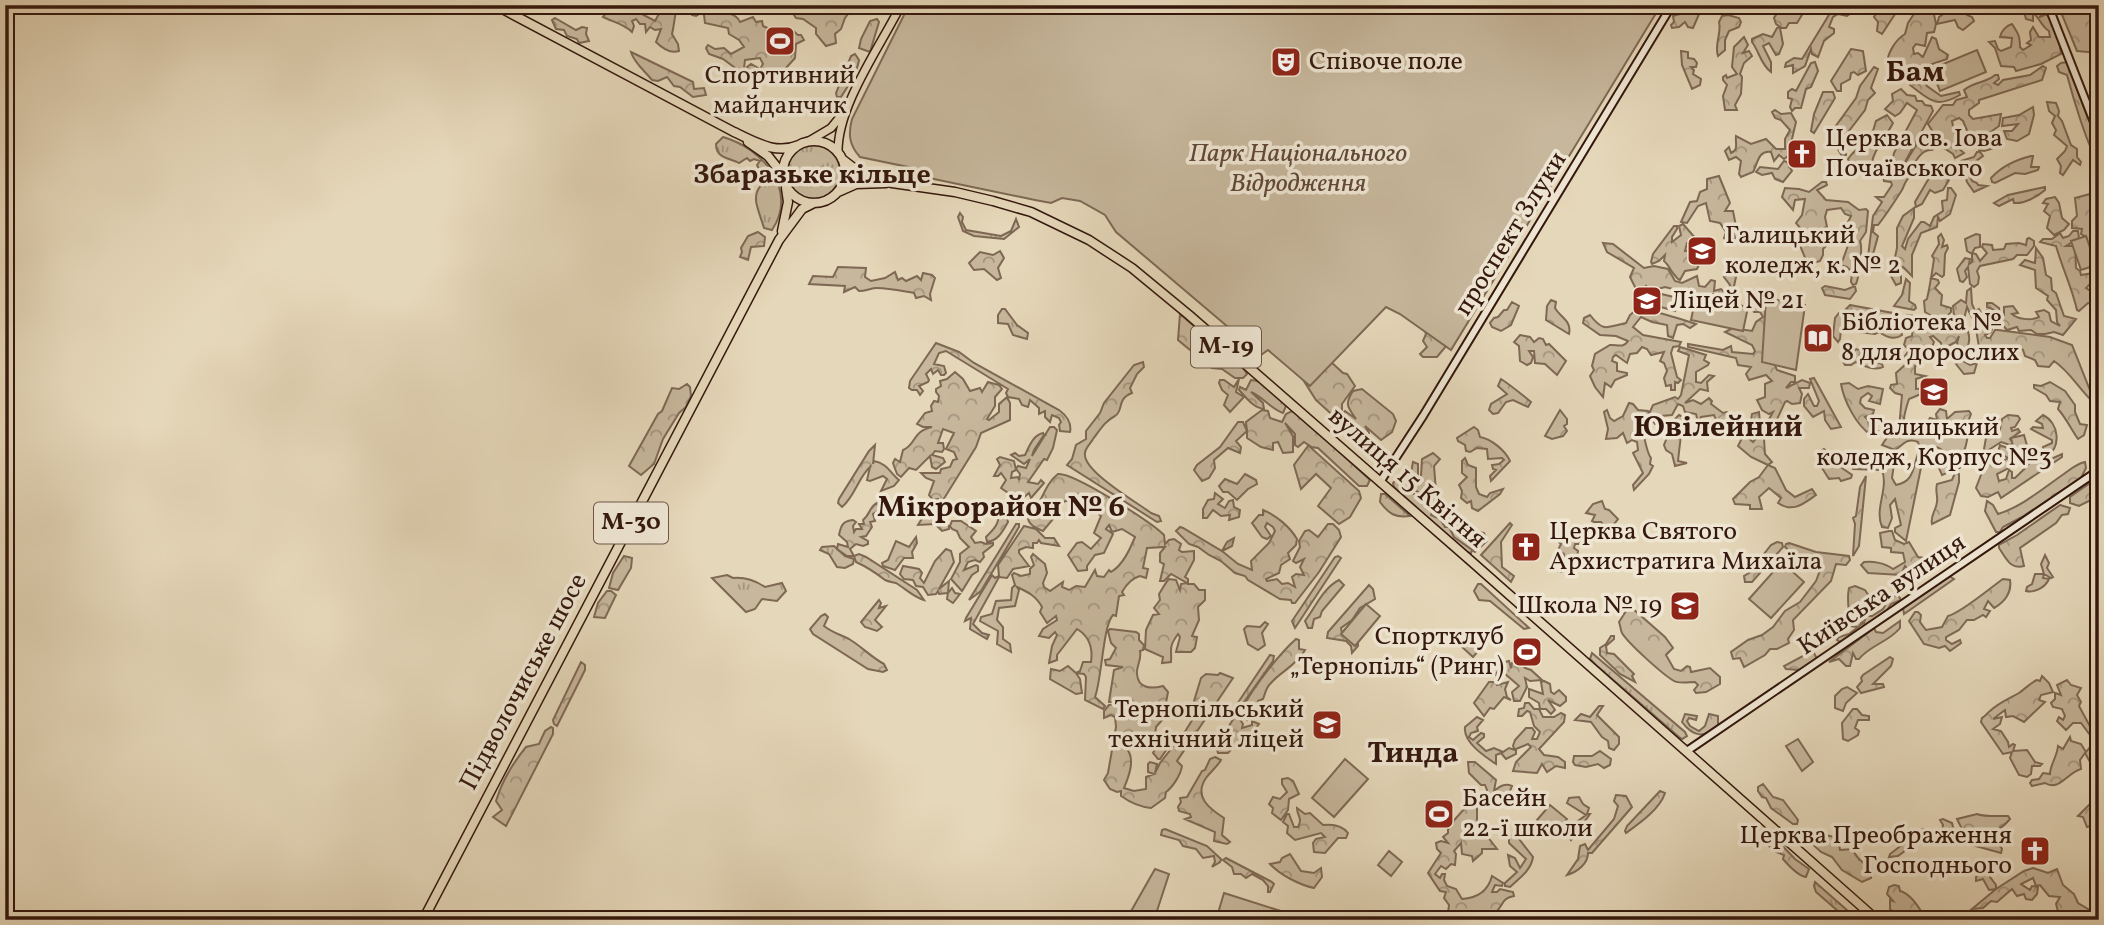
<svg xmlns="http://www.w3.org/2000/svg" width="2104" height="925" font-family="Vollkorn,serif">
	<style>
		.grass { fill: url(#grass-tufts); stroke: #7e6854; stroke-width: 2 }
		.forest { fill: url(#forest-crowns); stroke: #7e6854; stroke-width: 2 }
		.green { fill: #c7b79c; stroke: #7e6854; stroke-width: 2 }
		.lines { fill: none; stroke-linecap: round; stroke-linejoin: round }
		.secondary-casing { stroke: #34180d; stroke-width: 10 }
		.primary-casing { stroke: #34180d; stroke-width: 10 }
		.highway-casing { stroke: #34180d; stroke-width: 11 }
		.secondary { stroke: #eee5d2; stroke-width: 6 }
		.primary { stroke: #e5d7b9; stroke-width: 7 }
		.highway { stroke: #e5d7b9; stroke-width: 8 }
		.labels { text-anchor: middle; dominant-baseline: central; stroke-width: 7; stroke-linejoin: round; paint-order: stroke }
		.shield { fill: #eee5d2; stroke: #6c5648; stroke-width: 2 }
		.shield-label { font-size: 24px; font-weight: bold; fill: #34180d }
		.poi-label { font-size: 26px; fill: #34180d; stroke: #eee5d2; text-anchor: start }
		.park-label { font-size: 26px; font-style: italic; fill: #604838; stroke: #eee5d2 }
		.street-label { font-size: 26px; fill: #34180d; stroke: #eee5d2 }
		.neighbourhood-label { font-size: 28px; font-weight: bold; fill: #34180d; stroke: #eee5d2 }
		.quarter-label { font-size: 30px; font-weight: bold; fill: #34180d; stroke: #eee5d2 }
	</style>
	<defs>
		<pattern id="grass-tufts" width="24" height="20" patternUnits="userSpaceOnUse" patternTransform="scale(1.75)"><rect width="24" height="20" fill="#c7b79c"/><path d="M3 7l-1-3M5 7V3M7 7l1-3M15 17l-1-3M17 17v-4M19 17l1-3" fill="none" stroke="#a2947e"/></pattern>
		<pattern id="forest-crowns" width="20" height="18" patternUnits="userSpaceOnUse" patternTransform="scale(1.75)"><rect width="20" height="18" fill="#c7b79c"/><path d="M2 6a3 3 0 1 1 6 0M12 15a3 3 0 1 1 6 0" fill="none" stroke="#a2947e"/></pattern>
	</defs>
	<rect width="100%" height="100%" fill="#e5d7b9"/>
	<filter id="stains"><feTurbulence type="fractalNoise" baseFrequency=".00286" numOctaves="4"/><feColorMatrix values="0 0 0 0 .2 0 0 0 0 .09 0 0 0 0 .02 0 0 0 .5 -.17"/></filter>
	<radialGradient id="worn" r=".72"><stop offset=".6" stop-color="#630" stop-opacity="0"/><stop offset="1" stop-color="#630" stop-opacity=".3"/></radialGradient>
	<!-- grass -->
	<path class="grass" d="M 723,137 C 762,148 799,190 772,230 L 764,228 C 762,221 756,206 756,200 C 755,181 770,191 757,165 L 760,161 L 754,159 L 750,161 L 747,158 L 739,163 C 730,158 716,159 716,144 Z
		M786 172a27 27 0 1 1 54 0a27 27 0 1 1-54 0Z
		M 960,213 L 963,217 L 962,222 L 966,230 L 1001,236 L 1011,231 L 1016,219 L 1019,227 L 1004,239 L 974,236 L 963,231 L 958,217 Z
		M 1002,309 L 1005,309 L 1017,325 L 1028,333 L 1027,339 L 1013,335 L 1008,324 L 998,323 L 998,315 Z
		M 1397,479 L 1474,546 L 1471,553 L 1466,552 L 1394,487 L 1393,483 Z
		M 834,546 L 845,556 L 854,559 L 853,564 L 845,568 L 837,567 L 829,554 L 820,550 L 822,547 Z
		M 1338,556 L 1341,558 L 1295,628 L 1292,621 L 1335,557 Z
		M 727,575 L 733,578 C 744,577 756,581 765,587 L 782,583 L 786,591 L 777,601 L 762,599 L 755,609 L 746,612 L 712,578 Z
		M 1949,576 L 1954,579 L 1904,614 L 1903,608 Z
		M 1592,653 L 1685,732 L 1687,736 L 1682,739 L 1679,737 L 1596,665 L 1590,659 Z
		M 1270,655 L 1274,656 L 1273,661 L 1237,712 L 1235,707 Z
		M 1815,882 L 1856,918 L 1847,919 L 1816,892 L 1814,886 Z"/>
	<!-- forest -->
	<path class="forest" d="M 617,5 L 632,7 L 643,5 L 636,11 L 655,21 L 664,5 L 691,5 L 688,11 L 676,12 C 674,20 674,26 672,34 L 678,44 L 679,51 C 670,54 662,48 656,42 L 661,29 L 655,30 L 650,27 L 646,32 L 645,24 L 640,24 L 636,19 L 632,21 L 634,26 L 632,32 C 624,24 613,22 603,17 L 607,12 L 613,11 Z
		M 697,5 L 710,10 L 712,8 L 707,5 L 718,6 C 724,15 736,12 740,22 L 753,17 L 756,22 L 762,21 L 763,26 L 774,31 L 778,28 L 783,32 L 791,29 L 798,35 L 801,35 L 804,40 L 796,44 L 795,58 L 786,68 L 785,84 L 777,84 L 771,80 L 762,79 L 757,73 L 750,73 L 747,67 L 751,64 L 760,69 L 763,64 L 760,58 L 745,60 L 744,69 L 738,70 L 723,59 L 709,54 L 706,48 L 708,45 L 715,49 L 724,48 L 731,54 L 744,47 L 739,40 L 729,34 L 728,28 L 705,23 L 704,15 L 701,13 L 696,16 L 692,15 L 692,9 Z
		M 767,5 L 825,5 L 831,9 L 834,5 L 855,5 L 845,18 L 841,29 L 835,34 L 836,43 L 826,46 L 816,34 L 816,28 L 803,19 L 796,18 L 792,12 Z
		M 1681,5 L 1698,7 L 1700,12 L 1693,28 L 1688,27 L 1685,22 L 1679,27 L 1672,28 L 1671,25 L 1674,22 L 1673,16 L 1683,13 Z
		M 1782,5 L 1808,5 L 1797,23 L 1789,23 L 1786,28 L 1780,28 L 1783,44 L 1779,54 L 1776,55 L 1769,43 L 1763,46 L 1771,62 L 1771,72 C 1761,65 1759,51 1752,42 L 1752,39 L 1763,34 L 1772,37 L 1777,28 L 1780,27 L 1776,24 L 1774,18 Z
		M 1835,5 L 1845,5 L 1851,13 L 1847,16 L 1838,14 L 1833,17 L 1829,27 L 1834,29 L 1834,33 L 1824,41 L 1818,57 L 1812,54 L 1811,49 L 1805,66 L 1793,73 L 1793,65 L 1785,67 L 1786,63 L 1794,58 L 1802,59 Z
		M 1881,5 L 1901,5 L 1882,34 L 1877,31 L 1878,22 L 1874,17 Z
		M 1920,5 L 1932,5 L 1936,24 L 1934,32 L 1927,33 L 1925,46 L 1916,44 L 1913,48 L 1914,54 L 1918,53 L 1923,57 L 1932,37 L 1936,39 L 1939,49 L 1948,55 L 1947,59 L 1923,67 L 1919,72 L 1927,86 L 1941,96 L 1959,92 L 1960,95 C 1935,109 1930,100 1910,85 L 1909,77 L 1901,71 L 1889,69 L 1887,65 C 1887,54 1895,40 1905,34 L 1908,23 Z
		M 1950,5 L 1964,5 L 1967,15 L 1972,17 L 1974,21 L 1963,30 L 1958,27 L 1955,20 L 1937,24 L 1939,17 L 1952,8 Z
		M 2035,5 L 2044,5 L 2044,11 L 2040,17 L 2047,14 C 2054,25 2060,40 2061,54 L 2041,64 L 2016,71 L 2014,67 L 2001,66 L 1995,48 L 1989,42 L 1995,41 L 1998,49 L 2001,51 L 2011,47 L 2012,38 L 2000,37 C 2001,31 2007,25 2012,24 C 2018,33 2020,36 2020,47 L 2023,50 L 2031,45 L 2027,43 L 2031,40 L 2030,32 L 2033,27 L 2039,37 L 2050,37 L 2049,31 C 2041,26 2040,18 2033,13 L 2033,21 L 2026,19 L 2023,8 L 2030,8 L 2031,10 Z
		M 2058,5 L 2095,5 L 2091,21 L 2099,33 L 2099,53 L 2077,51 Z
		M 1728,15 L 1739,18 L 1741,22 L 1739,27 L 1729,31 L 1725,40 L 1725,50 L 1718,56 C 1714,44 1722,33 1719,22 L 1722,16 Z
		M 555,18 L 576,30 L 582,27 L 587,28 L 586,34 L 589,41 L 579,43 L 577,39 L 567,36 L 564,30 L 556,29 L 552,20 Z
		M 877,19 L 879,22 L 870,52 L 859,48 L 861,39 L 870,21 Z
		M 1744,37 L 1748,45 L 1743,53 L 1749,51 L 1752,56 L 1744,63 L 1740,74 L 1742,77 L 1741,94 L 1735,105 L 1737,110 L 1725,110 L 1723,96 L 1727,85 L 1723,80 L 1723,77 L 1726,75 L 1727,78 L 1737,74 L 1732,67 L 1734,47 Z
		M 1851,49 L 1863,51 L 1866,71 L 1858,75 L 1854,72 L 1851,73 L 1850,79 L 1841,84 L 1841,91 L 1837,91 L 1831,81 Z
		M 1681,51 L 1688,52 L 1688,58 L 1694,59 L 1697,63 L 1696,67 L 1691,67 L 1694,70 L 1693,74 L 1701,79 L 1700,85 L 1692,89 L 1682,65 Z
		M 631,52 L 693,82 L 694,89 L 704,88 L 706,95 L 693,97 L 680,87 L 674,86 L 667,77 L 658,81 L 652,80 C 645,71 634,63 631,52 Z
		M 855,54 L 859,60 C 857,73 848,86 841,97 L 837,97 L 836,93 L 851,56 Z
		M 1815,62 L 1818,71 L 1811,87 L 1806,89 L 1801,108 L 1795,108 L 1792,111 L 1790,107 L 1792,99 L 1788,98 L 1788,92 L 1792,89 L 1796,91 L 1811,63 Z
		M 2067,62 L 2087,116 L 2092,122 L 2091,128 L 2099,144 L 2099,161 C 2089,154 2071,90 2067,75 L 2059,72 L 2057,66 L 2061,63 Z
		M 2043,66 L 2046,68 L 2042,80 L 1979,100 L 1979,103 L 1969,110 L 1969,115 L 1973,119 L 2001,114 L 1999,126 L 1988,134 L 1990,138 L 1998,135 L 2002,138 L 1998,147 L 1984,151 L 1979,150 L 1977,141 L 1972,142 L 1963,121 L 1959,118 L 1952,121 L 1957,147 L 1964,153 L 1955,158 L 1953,154 L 1939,145 L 1932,150 C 1921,149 1915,161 1911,171 L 1911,176 C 1905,180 1905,184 1902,190 C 1895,201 1886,215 1878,225 L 1874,225 L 1873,232 L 1878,236 L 1872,258 L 1868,257 L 1873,216 L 1882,202 L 1876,197 L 1884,197 L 1892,185 L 1891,182 L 1884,181 L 1883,175 L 1896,164 L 1896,161 L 1893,158 L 1894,153 L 1917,110 L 1907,103 L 1900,113 L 1895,116 L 1885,109 L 1893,101 L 1892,94 L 1901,89 L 1907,95 L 1915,96 L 1917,101 L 1922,101 L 1925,105 L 1931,106 L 1933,111 L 1899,173 L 1923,134 L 1938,140 L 1928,124 L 1943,105 L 1953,105 L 1956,100 L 1967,97 L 1964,90 C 1973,82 1986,83 1995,75 L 1998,75 L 1999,79 L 1994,83 L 1998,85 L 2003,80 L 2030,75 Z
		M 1874,67 L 1878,69 L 1871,88 L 1875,93 L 1868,100 L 1865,110 L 1849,131 L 1850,135 L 1846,141 L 1846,155 L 1842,156 L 1835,144 L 1838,133 L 1835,127 L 1856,98 L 1860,86 Z
		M 1823,92 L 1833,92 L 1835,98 L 1814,133 L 1811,131 L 1814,114 Z
		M 2047,102 L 2056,103 L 2059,111 L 2058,116 L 2062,121 L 2071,145 L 2077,149 L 2077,157 L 2081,162 L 2080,165 L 2073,160 L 2063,175 L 2060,173 L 2061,166 L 2057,159 L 2065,151 L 2067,146 L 2054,135 L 2056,130 L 2052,123 L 2055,116 L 2049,111 Z
		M 2033,107 L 2034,115 L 2029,134 L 2017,141 L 2007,139 L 2004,131 L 2012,131 L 2018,124 L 2002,126 L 2003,118 L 2019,115 Z
		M 1775,110 L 1781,114 L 1791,113 L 1796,122 L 1788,156 L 1784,159 L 1779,155 L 1774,161 L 1771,152 C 1758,150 1758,163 1753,172 L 1741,177 L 1739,174 L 1741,161 L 1736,157 L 1729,160 L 1725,151 L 1729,147 L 1731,153 C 1739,150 1735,143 1736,136 L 1751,144 L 1766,139 L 1776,149 L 1785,149 L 1785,139 L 1790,130 L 1781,120 L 1775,118 L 1772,112 Z
		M 1887,115 L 1893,123 C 1886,137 1875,147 1872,162 L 1882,172 L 1874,173 L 1868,163 L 1862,166 L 1851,164 L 1848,159 C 1852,153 1857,148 1864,147 L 1866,138 L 1873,131 L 1876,121 Z
		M 1977,152 L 1980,152 L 1983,156 L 1972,164 L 1968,172 L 1972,181 L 1977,183 L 1978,185 L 1987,186 L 1974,192 L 1967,182 L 1961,161 L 1974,157 Z
		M 2031,156 L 2033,156 L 2031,167 L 2039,167 L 2038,170 L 2025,174 L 2015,173 L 1995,183 L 1992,182 L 1991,178 C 2002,166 2015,160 2031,156 Z
		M 1784,161 L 1787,162 L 1792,171 L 1783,182 L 1775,179 L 1772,173 L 1762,175 L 1756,172 L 1760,167 L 1778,169 Z
		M 1951,165 L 1955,166 L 1948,175 L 1949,180 L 1943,190 L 1935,193 L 1930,190 L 1922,204 L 1916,207 L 1915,202 L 1932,173 Z
		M 1719,176 L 1730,203 L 1725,211 L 1733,211 L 1736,226 L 1732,226 L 1735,238 L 1729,245 L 1724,238 L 1726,232 L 1720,223 L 1710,221 L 1706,203 L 1698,206 L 1687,223 L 1681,222 L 1690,202 L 1697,201 L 1700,192 L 1707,189 L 1707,179 Z
		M 1822,182 L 1826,182 L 1827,185 L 1817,190 L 1826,200 L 1848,202 L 1859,210 L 1866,209 L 1868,211 L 1866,232 L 1860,241 C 1863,248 1859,277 1856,284 L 1853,285 L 1851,282 L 1852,272 L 1847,267 L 1841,265 L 1851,237 L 1847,224 L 1851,216 L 1845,214 L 1841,208 L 1827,210 L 1825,217 L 1827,227 L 1820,230 L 1824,241 L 1830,242 L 1823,249 L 1823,255 L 1820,261 L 1808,265 L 1799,243 L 1801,229 L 1796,223 L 1802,215 L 1805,199 L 1795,200 L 1793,210 L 1782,197 L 1785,188 L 1799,189 L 1809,192 Z
		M 2045,187 L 2045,190 C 2037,197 2024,204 2014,203 L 2013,199 L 1999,206 L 1994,203 L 2008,195 Z
		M 1948,188 L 1951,188 L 1956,195 L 1950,214 L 1940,221 L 1938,217 L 1937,227 L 1921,233 L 1912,255 L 1912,276 L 1903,267 L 1901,269 L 1901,283 L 1896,285 L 1891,276 L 1897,248 L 1897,228 L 1903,216 L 1914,208 L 1914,218 L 1902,246 L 1905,249 L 1908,239 L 1921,222 L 1924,222 L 1930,226 L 1934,217 L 1943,211 L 1942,201 L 1947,200 Z
		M 2090,194 L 2093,201 L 2092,214 L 2099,221 L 2097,254 L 2089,252 L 2086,237 L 2081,234 L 2082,229 L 2072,228 L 2072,221 L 2077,216 L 2075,198 Z
		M 2055,197 L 2059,203 L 2062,218 L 2069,224 L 2064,230 L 2054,235 L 2047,228 L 2050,216 L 2044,211 L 2048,204 L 2043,203 L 2046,199 Z
		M 1683,224 L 1697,240 L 1695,247 L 1692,242 L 1687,243 L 1685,251 L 1692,250 L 1696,256 L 1700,253 L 1704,254 L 1697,269 L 1685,271 L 1680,280 C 1673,277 1671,267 1664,261 L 1665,255 L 1659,261 L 1652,264 L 1651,262 L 1653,254 L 1674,226 L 1677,226 L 1677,229 L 1672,237 L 1672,242 L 1681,235 L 1679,226 Z
		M 2073,231 L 2078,231 L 2079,238 L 2066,246 L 2075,246 L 2076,268 L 2080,271 L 2081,275 L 2099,272 L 2099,283 L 2090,284 L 2086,288 L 2089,290 L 2099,288 L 2099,304 L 2088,303 L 2079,311 L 2077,310 C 2072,288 2063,270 2056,246 L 2040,242 L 2043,239 L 2052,239 L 2060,233 L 2063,238 L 2069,236 Z
		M 758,232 L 765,237 L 764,246 L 751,247 L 748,260 L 740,257 L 742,252 L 741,248 L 748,236 Z
		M 1941,234 L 1944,240 L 1942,247 L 1947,245 L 1948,248 L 1945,254 L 1944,275 L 1942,277 L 1936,273 L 1931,278 L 1938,280 L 1939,283 L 1935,288 L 1942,295 L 1941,305 L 1951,308 L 1951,312 C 1944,321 1934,318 1925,312 L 1924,301 L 1927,299 C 1930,286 1932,272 1934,259 L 1932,256 L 1939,244 L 1938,237 Z
		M 1976,234 L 1980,235 L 1980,247 L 1975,248 L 1972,253 L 1976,254 L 1980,261 L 1987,253 L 1982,247 L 1983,244 L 1992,245 L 1993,250 L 2004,249 L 2006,244 L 2019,243 L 2026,245 L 2027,239 L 2029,238 L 2034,241 L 2034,246 L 2027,255 L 2017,255 L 2013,259 L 1980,266 L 1977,271 L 1979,277 L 1978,284 L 1974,287 L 1970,284 L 1968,267 L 1965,271 L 1967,277 L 1963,282 L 1960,281 L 1957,269 L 1965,258 L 1970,259 L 1969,264 L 1972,262 L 1972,254 L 1967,251 L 1965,239 Z
		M 1603,243 L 1613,244 L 1644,268 L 1654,266 L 1668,269 L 1675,281 L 1682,283 L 1697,276 L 1699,286 L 1705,287 L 1711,280 L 1715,281 L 1714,291 L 1721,289 L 1725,293 L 1728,291 L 1730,285 L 1724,277 L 1733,272 L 1736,277 L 1733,291 L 1734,298 L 1732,300 L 1713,294 L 1700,296 L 1665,287 L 1650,291 L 1646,286 L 1643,289 L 1636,289 L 1630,277 L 1634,268 L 1607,252 Z
		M 2036,248 L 2043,258 L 2046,275 L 2051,278 L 2052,290 L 2056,293 L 2064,316 L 2076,319 L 2063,335 L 2054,332 L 2045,334 L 2037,334 L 2031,330 L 2019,331 L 2017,327 L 2007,330 L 1999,321 C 1977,321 1977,331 1967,307 L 1964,319 L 1954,316 L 1953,306 L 1961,300 L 1966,303 L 1967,291 L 1971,288 L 1972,304 L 1975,311 L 1979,309 L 1981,313 L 1987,310 L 1992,313 L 1994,310 L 1987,307 L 1987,303 L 1992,303 L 1999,308 L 2000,316 L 2004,315 L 2004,307 L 2013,306 L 2018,313 L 2012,314 C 2017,319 2031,321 2039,317 L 2036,312 L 2044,310 L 2049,313 L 2051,321 L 2060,326 L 2057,322 L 2056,310 L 2047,300 L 2048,296 L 2036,288 L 2035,270 L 2020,265 L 2025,260 L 2035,263 Z
		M 1000,251 L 1004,258 L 998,268 L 1001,278 L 997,280 L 984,269 L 974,270 L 969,263 L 980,252 L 993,255 Z
		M 838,267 L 866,268 L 865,277 L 871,281 L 885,278 L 895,272 L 898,280 L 902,278 L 906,281 L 917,276 L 921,280 L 923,273 L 932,275 L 935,278 L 930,294 L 931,300 L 924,296 L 916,298 L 914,293 C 902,291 889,288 877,288 C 871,288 866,291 859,291 L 855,287 L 844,292 L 845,286 L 809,284 L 813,276 L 833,277 Z
		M 1906,279 L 1910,283 L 1909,301 L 1915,305 L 1916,308 L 1914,310 L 1894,306 L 1902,295 Z
		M 1825,286 L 1845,290 L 1855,286 L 1856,291 L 1850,299 L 1825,295 L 1822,288 Z
		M 1764,299 L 1767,300 L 1776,362 L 1775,365 L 1777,370 L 1795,376 L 1795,382 L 1791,382 L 1786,388 L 1802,380 L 1810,383 L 1809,388 L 1799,388 L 1802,394 L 1800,403 L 1792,404 L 1787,401 L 1785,402 L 1773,428 L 1764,439 L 1765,454 L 1772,462 L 1768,465 L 1775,468 L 1786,490 L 1795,497 L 1812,489 L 1816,495 C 1803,504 1793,513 1778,503 L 1781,498 L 1769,488 L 1759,497 L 1762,509 L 1750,509 L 1750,505 L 1735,504 L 1733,499 L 1750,482 L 1759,477 L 1768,465 L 1751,457 L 1738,446 L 1742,438 L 1746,436 L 1753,442 L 1761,433 L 1751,435 L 1736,425 L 1726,430 L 1719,426 L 1714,415 L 1701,417 L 1698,422 L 1696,414 L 1685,412 L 1683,406 L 1678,404 L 1672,415 L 1661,416 L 1658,424 L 1655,424 L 1649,415 L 1641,420 C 1643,430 1646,452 1651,458 L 1650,464 L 1653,466 L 1649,474 L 1634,490 L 1633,485 L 1643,473 L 1633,453 L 1638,450 L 1637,442 L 1632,440 L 1627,443 L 1623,433 L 1617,438 L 1606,439 L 1608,429 L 1604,412 L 1607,410 L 1610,418 L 1614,421 L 1623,416 L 1629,403 L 1633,404 L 1638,410 L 1648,411 L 1649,414 L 1653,405 L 1675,397 L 1678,399 L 1681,395 L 1689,355 L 1678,351 L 1680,347 L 1706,355 L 1704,360 L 1709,363 L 1708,365 L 1696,372 L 1696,382 L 1701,383 L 1709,375 L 1714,376 L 1707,382 L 1708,391 L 1700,389 L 1685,403 L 1693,400 L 1701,404 L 1709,398 L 1712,401 L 1711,404 L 1723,413 L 1727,412 L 1750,426 L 1752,414 L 1759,412 L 1760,423 L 1763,425 L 1762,432 L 1773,412 L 1769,414 L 1762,410 L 1757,400 L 1765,397 L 1765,384 L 1772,381 L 1766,375 L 1749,380 L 1746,374 L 1751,367 L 1738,365 L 1736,358 L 1688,347 L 1688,344 L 1723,350 L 1731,346 L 1732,352 L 1753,354 L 1755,351 L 1752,345 L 1725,332 L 1733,328 L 1752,331 L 1756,322 L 1763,317 L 1760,312 L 1754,312 L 1748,303 L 1750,300 Z
		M 1551,300 L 1556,302 L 1555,308 C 1561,318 1572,321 1569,334 L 1546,320 L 1547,306 Z
		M 1512,302 L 1519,306 L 1511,325 L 1501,331 L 1492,327 L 1490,323 L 1494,318 L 1498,317 L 1504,310 L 1507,310 Z
		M 1850,305 L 1898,314 L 1899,316 L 1894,318 L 1897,320 L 1902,335 C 1894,341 1886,337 1879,332 L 1875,334 L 1858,332 L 1855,329 L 1858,321 L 1868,315 L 1846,309 Z
		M 1638,308 C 1659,312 1675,317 1696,324 L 1690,328 L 1683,324 L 1677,325 L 1673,338 L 1668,336 L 1667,325 L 1652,322 L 1641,317 L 1633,327 L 1643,335 L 1681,342 L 1679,346 L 1673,347 L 1671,353 L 1677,377 L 1681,380 L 1678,383 L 1675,382 L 1675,390 L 1671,390 L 1671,385 L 1666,386 L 1664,378 L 1667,371 L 1664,363 L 1660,361 L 1664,352 L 1651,355 L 1647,349 L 1642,347 L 1637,353 L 1630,354 L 1627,363 L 1616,355 L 1613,357 L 1612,361 L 1617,363 L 1617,371 L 1627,373 L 1627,375 L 1615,380 L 1611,387 L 1605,383 L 1603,397 L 1595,387 L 1590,376 L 1594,370 L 1592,366 L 1595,354 L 1610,345 C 1616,344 1623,349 1628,341 L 1616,336 L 1600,335 L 1583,323 L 1584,318 L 1590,315 C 1604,333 1607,327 1626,323 L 1630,315 Z
		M 1839,313 L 1844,313 L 1851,322 L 1856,317 L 1858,319 L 1849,332 L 1841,330 L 1840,339 L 1838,342 L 1833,336 L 1835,318 Z
		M 1180,314 L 1244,369 L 1247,374 L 1243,378 L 1235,378 L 1222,369 L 1212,368 L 1178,340 Z
		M 1907,315 L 1943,320 L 1948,324 L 1962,323 C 1971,332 1971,342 1965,352 L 1971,350 L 1972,354 L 1969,360 L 1963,361 L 1970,365 L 1977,363 L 1974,373 L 1964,374 L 1956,364 L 1962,360 L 1959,359 L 1961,352 L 1957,343 L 1959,336 L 1956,342 L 1948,346 L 1945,356 L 1941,357 L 1941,343 L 1933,336 L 1930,337 L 1934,342 L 1929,354 L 1923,355 L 1924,359 L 1921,365 L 1915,366 L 1915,374 L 1925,376 L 1916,379 L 1916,389 L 1926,388 L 1928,391 L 1909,399 C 1905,412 1897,431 1916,433 C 1923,434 1921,434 1927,430 L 1928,421 L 1930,418 L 1937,420 L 1936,414 L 1940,409 L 1946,411 L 1947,419 L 1955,412 L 1969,411 L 1971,414 L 1966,427 C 1971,441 1961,454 1961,467 C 1956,471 1948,472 1942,475 L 1938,466 L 1940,460 L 1946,466 L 1945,452 C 1939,447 1932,444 1925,448 L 1906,541 L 1895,532 L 1895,528 L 1901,525 L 1895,499 L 1890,505 L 1892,518 L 1888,528 L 1882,527 C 1874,508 1889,489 1882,470 L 1853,469 L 1850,464 L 1855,460 L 1853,453 C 1870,453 1881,450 1894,464 L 1892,478 L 1896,485 C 1916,481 1912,466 1920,449 L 1918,442 C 1907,437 1903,445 1895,450 L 1882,445 L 1888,436 L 1899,428 L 1902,395 L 1895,393 L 1890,388 L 1891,385 L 1897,384 L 1896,373 L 1906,364 L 1905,356 L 1909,350 L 1904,345 L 1906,338 L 1912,336 L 1913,326 L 1904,322 L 1902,319 Z
		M 1982,326 L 1992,329 L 1991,332 L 1985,335 L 1987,338 L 1990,338 L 1995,330 L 1998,330 L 2050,337 L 2072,345 L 2093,398 L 2090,399 C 2077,386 2069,371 2054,361 L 2049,367 L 2038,366 L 2035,360 L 2025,356 L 2023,350 L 2020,348 L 1989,346 L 1978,359 L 1980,353 L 1976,329 Z
		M 1424,329 L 1447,345 L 1437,357 L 1423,357 L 1420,354 L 1427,347 L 1423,341 L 1426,334 Z
		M 1520,335 L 1530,337 L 1534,342 L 1539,338 L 1543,339 L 1546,345 L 1549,344 L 1566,361 L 1557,375 L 1545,364 L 1535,363 L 1534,351 L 1529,351 L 1533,357 L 1531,363 L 1527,365 L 1520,361 L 1519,346 L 1514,342 Z
		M 936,343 L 959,352 L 974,363 L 1059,410 C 1066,415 1072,423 1070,432 L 1060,431 L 1059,425 L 1061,422 L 1059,418 L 1052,415 L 1050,422 L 1045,417 L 1045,411 L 1039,414 L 1039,408 L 1030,400 L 1028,407 L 1022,405 L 1019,399 L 1008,397 L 1006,393 L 1008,389 L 946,351 L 939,353 L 934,364 L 944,366 L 946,373 L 944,375 L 941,375 L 938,370 L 933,374 L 931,369 L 926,374 L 929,380 L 928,382 L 919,386 L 923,391 L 920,395 L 917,390 L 912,390 L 909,388 L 910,381 Z
		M 1855,349 L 1860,350 L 1864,362 L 1873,360 L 1882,364 L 1883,367 C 1876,371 1862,366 1856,362 L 1851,365 L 1845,365 L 1841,358 L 1847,355 L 1853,357 Z
		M 1330,361 L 1343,373 L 1347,374 L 1355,386 L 1342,404 L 1342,414 L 1345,411 L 1356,419 C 1348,407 1344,405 1353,391 L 1362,389 L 1393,414 L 1396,421 L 1392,432 L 1381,440 L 1365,426 L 1369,433 L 1364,438 C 1356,436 1342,424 1341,418 L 1338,420 L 1316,400 L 1302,378 Z
		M 1143,362 L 1144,367 L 1137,374 L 1130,388 L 1132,393 C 1116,399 1124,411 1115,416 C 1105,421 1100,430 1093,439 C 1091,443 1085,448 1085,453 C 1082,471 1138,503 1151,513 L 1159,516 L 1161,521 L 1157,522 L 1067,465 L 1072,459 L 1076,445 L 1086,439 L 1086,431 L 1100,413 L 1104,403 L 1134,365 Z
		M 955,372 L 963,379 L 970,391 L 980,388 L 982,392 L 988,382 L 999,385 L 1002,389 L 995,397 L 995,406 L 987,419 L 989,420 L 999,412 L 999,404 L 1007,397 L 1010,403 L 1010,420 L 981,433 L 976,447 L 940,505 L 938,504 L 938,499 L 933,500 L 929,495 L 934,481 L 926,478 L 921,473 L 940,473 L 941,469 L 950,467 L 953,460 L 957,459 L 954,452 L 946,449 L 954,433 L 943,429 L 938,443 L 943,443 L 944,449 L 942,452 L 935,451 L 932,455 L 943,458 L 945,462 L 936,469 L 932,467 L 930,456 L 916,470 L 909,468 L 901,477 L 897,474 L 893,463 L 895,459 L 900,462 L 903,450 C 917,444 911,432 932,427 L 923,427 L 917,424 L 925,413 L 932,411 L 931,406 L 934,401 L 938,402 L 939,396 L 936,392 L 936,389 L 941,386 L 940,381 L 947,379 Z
		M 1814,378 C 1823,394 1832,411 1841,427 L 1831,429 L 1825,420 L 1824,411 L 1813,417 L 1804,406 L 1804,399 L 1808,394 L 1814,406 L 1817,406 L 1819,401 L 1810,379 Z
		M 1239,379 L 1236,392 L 1244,397 L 1230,412 L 1224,405 L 1228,395 L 1222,390 L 1219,383 L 1220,380 L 1224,380 L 1234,387 Z
		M 1501,379 C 1512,386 1521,394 1531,402 L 1528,407 L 1513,400 L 1506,402 L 1498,413 L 1493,414 L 1489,410 L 1491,404 L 1507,394 L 1498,386 Z
		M 1251,380 C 1265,381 1279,393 1286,406 L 1283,413 C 1271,409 1263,397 1251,392 L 1263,403 L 1264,409 C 1253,408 1246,397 1239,390 L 1240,387 L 1246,390 Z
		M 2050,382 L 2065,391 L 2075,405 L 2075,412 L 2080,424 L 2087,425 L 2084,435 L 2078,439 C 2071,429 2066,418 2058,409 L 2060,402 L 2050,401 L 2046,395 L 2034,388 L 2034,385 L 2041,386 Z
		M 1849,383 L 1858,389 L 1868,386 L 1883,389 L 1880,404 L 1869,401 L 1872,396 L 1868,393 L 1861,398 L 1860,403 L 1865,408 L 1874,410 L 1873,414 L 1865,417 L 1868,420 L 1869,426 L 1878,431 L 1877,435 L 1871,435 C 1856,425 1844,401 1841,384 Z
		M 687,384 L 690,387 L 691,396 L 686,407 L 679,413 L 663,439 L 654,464 L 641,475 L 629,466 L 658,414 L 662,411 L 672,388 L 679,389 Z
		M 1262,410 L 1268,411 L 1270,418 L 1282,422 L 1286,414 L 1292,411 L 1297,413 L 1370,480 L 1367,486 L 1359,486 L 1318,448 L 1310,447 L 1359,491 L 1361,498 L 1350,517 L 1339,524 L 1318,506 L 1331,488 L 1316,474 L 1301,489 L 1294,465 L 1308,446 L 1310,446 L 1304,442 L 1298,447 L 1295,445 L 1295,434 L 1285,423 L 1293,436 L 1293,452 L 1283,453 L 1278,442 L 1273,443 L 1273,450 L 1261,447 L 1247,438 L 1247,431 L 1236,441 L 1241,447 L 1240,453 L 1228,448 L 1214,460 L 1215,468 L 1209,478 L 1202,481 L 1194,470 L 1197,465 L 1220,447 L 1238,422 L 1243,422 L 1247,431 L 1246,422 Z
		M 1560,410 L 1567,419 L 1567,424 L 1564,426 L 1567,431 L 1563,436 L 1552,439 L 1545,436 Z
		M 1679,415 L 1683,417 L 1678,461 L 1687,463 L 1675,466 L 1672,454 L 1666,450 L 1664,445 L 1668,435 L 1674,430 L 1675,419 Z
		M 2008,415 L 2018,416 L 2020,419 L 2015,427 L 2011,428 L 2012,431 L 2018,429 L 2020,432 L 2010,439 L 2013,443 L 2010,445 L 2001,442 L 1987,451 L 1984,449 L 1989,421 L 1994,417 L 1998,418 L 1999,421 L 1995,429 L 1998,431 L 2000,429 L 2002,419 Z
		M 2043,415 C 2059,423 2062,447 2046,457 L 2049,460 L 2062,454 L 2062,457 L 2001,498 L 1998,492 L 1988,497 L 1981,496 L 1976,488 L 1989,454 L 1992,453 L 1997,462 L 2000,463 L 2008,458 L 1998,452 L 2000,445 L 2015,451 L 2015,465 L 1997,474 L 1999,481 L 2006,479 L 2009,470 L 2012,472 L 2012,478 L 2015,478 C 2020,473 2031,464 2032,458 L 2046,457 L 2043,447 L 2052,443 L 2052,440 L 2031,429 L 2033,427 L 2043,428 L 2042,424 L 2036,421 Z
		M 1050,427 L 1054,427 L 1057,430 L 1053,448 L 1047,460 L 1044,459 L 1028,482 L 1038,484 L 1041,480 L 1044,483 L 1031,498 L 1029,493 L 1023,498 L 1014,497 L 1001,488 L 1006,480 L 1001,473 L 998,476 L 994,476 L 1000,465 L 997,459 L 1000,457 L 1014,461 L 1016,470 L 1012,472 L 1011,478 L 1018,477 L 1019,480 L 1020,474 L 1016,469 L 1018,466 L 1026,468 L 1030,459 L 1024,464 L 1011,455 L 1015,453 L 1019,456 L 1025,455 C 1029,447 1033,435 1043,433 L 1044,435 L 1034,450 L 1032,456 Z
		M 1474,427 L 1478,430 L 1480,437 C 1491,439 1505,450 1510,461 L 1491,481 L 1490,476 L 1496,470 L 1493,469 L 1492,465 L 1499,464 L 1504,460 L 1502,458 L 1488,459 L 1487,449 L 1477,448 L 1470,452 L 1466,451 L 1465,445 L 1458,441 L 1457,438 Z
		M 875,445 L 873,464 L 874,461 C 887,463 891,474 899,480 L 894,486 L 881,491 L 887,479 L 883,476 L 870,481 L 867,480 L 870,467 C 858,478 855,496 842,507 L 838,503 L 839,499 L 869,451 Z
		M 1824,449 C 1833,455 1829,462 1845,456 L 1847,459 L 1842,468 L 1852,475 L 1851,478 L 1841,481 L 1839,478 L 1829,479 L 1822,468 L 1826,464 L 1821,451 Z
		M 1433,453 L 1440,459 L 1434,466 L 1436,491 L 1440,498 L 1436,505 L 1441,505 L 1474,535 L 1480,532 L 1484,533 L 1487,541 L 1475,552 L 1454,537 L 1449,527 L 1445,527 L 1440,519 L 1431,515 L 1435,506 L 1428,506 L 1418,498 L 1420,493 L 1414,490 L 1409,483 L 1413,462 L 1418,464 L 1418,480 L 1421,476 L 1422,459 Z
		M 1465,458 L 1468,465 L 1476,468 L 1476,487 L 1479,494 L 1487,497 L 1490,493 L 1503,489 L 1500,494 L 1478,511 L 1472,508 L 1471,501 L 1467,503 L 1461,498 L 1462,491 L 1459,485 L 1467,477 L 1462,473 L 1462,461 Z
		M 2085,462 L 2086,468 L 2081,478 L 2022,517 L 2003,527 L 2000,532 L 1996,532 L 1985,511 L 1987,501 L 1993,505 L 1998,514 C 2021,507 2041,490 2061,476 C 2069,471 2075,464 2085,462 Z
		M 1955,473 L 1959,474 L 1959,482 L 1950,515 L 1932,524 C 1930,515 1936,511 1937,502 C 1938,496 1935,491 1937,484 L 1952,480 Z
		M 1058,474 C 1073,472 1151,522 1164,535 L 1165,544 L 1169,540 L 1174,539 L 1181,544 L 1179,550 L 1182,552 L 1194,551 L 1194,560 L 1185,577 L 1188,579 L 1188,584 L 1194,584 L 1199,590 L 1205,590 L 1205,600 L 1198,607 L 1199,620 L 1192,636 L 1197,637 L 1195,648 L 1191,652 L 1176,652 L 1180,637 L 1178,634 C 1168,648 1172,648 1171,662 L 1162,663 L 1163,657 L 1145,649 L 1146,630 L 1153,615 L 1159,614 L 1154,608 L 1160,600 L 1159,594 C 1162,590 1165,583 1169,579 L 1176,580 L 1180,590 L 1181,584 L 1187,583 L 1171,574 L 1164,581 L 1160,581 L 1164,564 L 1160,562 L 1160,553 L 1165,547 L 1147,548 L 1143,568 L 1148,569 L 1146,578 L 1140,576 C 1132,578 1126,585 1122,592 L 1124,595 L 1119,596 L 1116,616 L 1113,615 C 1103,625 1102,678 1095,697 L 1105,706 L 1103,709 L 1085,700 L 1086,677 L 1084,674 L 1076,673 L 1080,679 L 1082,693 L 1076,694 L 1050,679 L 1051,669 L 1060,671 L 1068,666 L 1076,673 L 1080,671 L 1083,662 L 1091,662 C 1093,648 1089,636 1077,629 L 1057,655 L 1057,660 L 1049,663 L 1052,646 L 1057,635 L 1055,632 L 1049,638 L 1039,636 L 1043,629 L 1057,620 L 1056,616 L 1047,623 L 1040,612 L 1042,607 C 1036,596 1028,592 1017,587 L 1019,590 L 1015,606 L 999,608 L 997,620 L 1003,627 L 1003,639 L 1010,644 L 1011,652 L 997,644 L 998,631 L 980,621 L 981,617 L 992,614 L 996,601 L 1011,600 L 1012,588 L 1015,585 L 1012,575 L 1014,573 L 1021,576 L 1030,574 L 1030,569 L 1034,565 L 1031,557 L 1033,554 L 1045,564 L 1047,573 L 1043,583 L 1044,587 L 1050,591 L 1063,582 L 1062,587 L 1069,590 L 1076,586 L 1085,587 L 1095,570 L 1097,576 L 1104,577 L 1109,570 L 1111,572 C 1123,565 1130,549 1135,537 L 1122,529 L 1112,532 L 1109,525 L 1106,529 L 1113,534 L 1104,553 L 1095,555 L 1087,566 L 1087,570 L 1078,571 L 1068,555 L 1077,543 L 1082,542 L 1091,549 L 1101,538 L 1094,533 L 1101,516 L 1093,509 L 1075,502 L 1073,504 L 1069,500 L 1057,504 L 1053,519 L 1043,531 C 1036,528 1028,525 1028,517 C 1041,508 1043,485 1058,474 Z
		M 1245,474 L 1256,480 L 1257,484 L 1248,489 L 1237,500 L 1228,492 L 1223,492 L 1219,486 L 1225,479 L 1237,484 Z
		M 1866,476 L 1859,546 L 1853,556 L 1855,524 L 1853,518 L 1856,516 L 1860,487 Z
		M 2093,481 L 2099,490 L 2097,497 L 2079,506 L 2070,503 L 2070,497 Z
		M 1215,493 L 1223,499 L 1218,504 L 1225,508 L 1229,501 L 1233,500 L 1234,507 L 1240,510 L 1239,517 L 1229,520 L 1230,515 L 1221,516 L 1213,510 L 1207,518 L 1203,518 L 1203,509 L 1208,500 L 1214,499 Z
		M 1381,494 L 1385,494 L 1410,516 C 1395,518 1389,514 1380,502 Z
		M 1602,501 L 1605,509 L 1609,510 L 1618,519 L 1611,528 L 1606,528 L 1601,522 L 1594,522 L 1592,521 L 1595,515 L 1586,513 L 1593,504 Z
		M 1009,502 L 1015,503 L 1016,509 L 1006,516 L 1008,522 C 1003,531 998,541 987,542 L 986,537 C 993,530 999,525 999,513 Z
		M 877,503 L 879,510 L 873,514 L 875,521 L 870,522 L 872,527 L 866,536 L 861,537 L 868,541 L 868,544 L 863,546 L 856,544 L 850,549 L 854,556 L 859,554 L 866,557 L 917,590 L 924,600 C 913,597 906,589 896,583 C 893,582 889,582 885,580 C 876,573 867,567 856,562 L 854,556 L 847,556 L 837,549 L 838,544 L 848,547 L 847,542 L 839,535 C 841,525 843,521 853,520 L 856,522 L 853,526 L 854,532 L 856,529 L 862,529 L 859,524 L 864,524 L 863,520 C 870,515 869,507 877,503 Z
		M 927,503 L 932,507 L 929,517 L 939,519 L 949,526 L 949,529 L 942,531 L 935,524 L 918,525 L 926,512 L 923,510 L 920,517 L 916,512 L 921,505 Z
		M 2060,505 L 2070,508 L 2068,514 L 2062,515 L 2056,523 L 2020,548 L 2024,566 C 2010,570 2006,558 1999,548 L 1999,545 L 2017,535 Z
		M 1263,510 C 1276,515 1290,527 1297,539 L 1296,545 L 1288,553 L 1290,559 L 1281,565 L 1279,573 L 1266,579 L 1267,581 L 1277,579 L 1282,584 L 1288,583 L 1295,587 L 1292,577 L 1296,574 L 1304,575 L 1300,567 L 1304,559 L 1296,563 L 1293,561 L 1300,547 L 1299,541 L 1305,531 L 1309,530 L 1318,537 L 1328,524 L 1333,524 L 1339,530 L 1341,537 L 1319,572 L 1295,603 L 1292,603 L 1291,600 L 1280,599 L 1248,580 L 1245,576 L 1235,573 L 1221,561 L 1209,555 L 1198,547 L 1189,544 L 1176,531 L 1180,527 L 1183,528 L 1222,551 L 1227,542 L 1234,538 L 1232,546 L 1222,551 L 1238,564 L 1252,570 L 1251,561 L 1269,543 L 1275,531 L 1273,527 L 1267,523 L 1265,527 L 1271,536 L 1267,539 L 1262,537 L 1252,523 L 1259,515 L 1263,515 Z
		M 952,521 L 961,521 L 976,531 L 971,537 L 975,543 L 981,542 L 986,544 L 993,543 L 993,545 L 983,553 L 984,557 L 980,562 L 975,560 L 968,562 L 964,570 L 976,565 L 978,566 L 978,571 L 972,575 L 962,591 L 951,579 L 960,562 L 960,554 L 969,547 L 960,538 L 957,531 L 952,529 L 950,526 Z
		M 1510,523 L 1512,525 L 1501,542 L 1502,567 L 1514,576 L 1511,582 L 1481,555 Z
		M 1016,524 L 1019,524 L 1019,527 L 981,591 L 969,600 Z
		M 1024,526 L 1036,529 L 1045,538 L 1054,538 L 1059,546 L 1041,543 L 1039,540 L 1037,543 L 1033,543 L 1033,548 L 1026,547 L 1019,550 L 1019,553 L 1029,566 L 1013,569 L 1007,578 L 999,577 L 973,624 L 982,633 L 989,635 L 987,639 L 970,629 L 971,618 L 965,621 L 966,618 L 992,575 L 995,578 L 999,576 L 998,565 Z
		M 1575,528 L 1579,536 L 1586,530 L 1589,533 L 1581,538 L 1581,544 L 1575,544 L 1574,548 L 1578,551 L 1577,556 L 1568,558 L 1567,569 L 1561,572 L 1559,570 L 1562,565 L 1564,554 L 1558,550 L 1561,544 L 1557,540 L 1561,538 L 1568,540 Z
		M 1889,531 L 1892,531 L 1895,540 L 1904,544 L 1909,542 L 1918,557 L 1931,559 L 1933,563 L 1924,568 L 1915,566 L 1909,571 L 1905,566 L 1901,575 L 1868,573 L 1861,565 L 1864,562 C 1873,561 1885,563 1893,569 L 1905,562 L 1903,553 L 1891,552 L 1891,548 L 1882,547 L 1880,533 Z
		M 916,537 L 917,543 L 912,552 L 913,558 L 904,558 L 895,570 L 883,566 L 882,563 L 888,560 L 896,541 L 909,547 Z
		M 1777,542 L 1782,543 L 1783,547 L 1752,582 L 1745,582 L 1744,576 L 1749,573 L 1771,545 Z
		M 1789,543 L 1816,552 L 1849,556 L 1850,560 L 1846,565 L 1836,564 L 1831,581 L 1793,620 L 1794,630 L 1788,639 L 1789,643 L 1777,649 L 1770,649 L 1765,655 L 1744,667 L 1740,658 L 1733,659 L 1731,652 L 1748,640 L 1762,635 L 1773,627 L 1785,611 L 1800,602 L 1816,581 L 1822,565 L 1820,562 L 1793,554 L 1785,547 L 1786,544 Z
		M 946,549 L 951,551 L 954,562 L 939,589 L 949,581 L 948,593 L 952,588 L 955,593 L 960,594 L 953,603 L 947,599 L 948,593 L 939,594 L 938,591 L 936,594 L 928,595 L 923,587 L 916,586 L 913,580 L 904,579 L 900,574 L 903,566 L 919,569 L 922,573 L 920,578 L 924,583 L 935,561 Z
		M 2045,555 L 2049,563 L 2047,568 L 2053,577 L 2051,578 L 2044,574 L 2043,578 L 2049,579 C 2045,588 2034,593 2026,591 L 2027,587 L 2032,584 L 2035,574 L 2044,574 L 2041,564 Z
		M 624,556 L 632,558 L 631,568 L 618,590 L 609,588 L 613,573 Z
		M 2003,579 L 2010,580 C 2012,592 2005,602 1994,608 L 1988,601 L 1984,609 L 1990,611 L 1986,617 L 1983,615 L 1974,620 L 1967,620 L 1959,630 L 1946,637 L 1946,640 L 1952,644 L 1960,640 L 1961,643 L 1950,651 L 1945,646 L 1939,648 L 1924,644 L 1909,621 L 1915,612 L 1918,612 L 1921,615 L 1920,622 L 1926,630 L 1942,627 L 1948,616 C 1961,613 1990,588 2003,579 Z
		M 1339,580 L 1344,585 L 1322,611 L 1320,617 L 1314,619 L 1312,628 L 1308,628 L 1305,621 C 1315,608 1323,588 1339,580 Z
		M 1478,584 L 1481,584 L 1529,628 L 1524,629 L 1490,601 L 1479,600 L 1474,591 Z
		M 1369,585 L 1373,589 L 1375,599 L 1360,608 L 1352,620 L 1341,628 L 1342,633 L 1355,643 L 1358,642 L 1358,646 L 1352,653 L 1351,646 L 1346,641 L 1327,638 L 1328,632 Z
		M 1855,586 L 1865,590 L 1869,596 L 1862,612 L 1864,619 L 1860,625 L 1864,623 L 1866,616 L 1872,616 L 1883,609 C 1886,602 1890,597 1898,595 L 1901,600 L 1891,604 L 1884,615 L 1840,642 L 1837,640 L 1839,637 L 1849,634 L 1858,627 L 1850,626 C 1850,613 1846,601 1849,588 Z
		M 611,591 L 616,595 L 605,618 L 594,617 L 598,603 L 607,591 Z
		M 879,600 L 881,603 L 879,608 L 886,606 L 875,620 L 882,627 L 877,631 L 865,627 L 861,622 Z
		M 1628,608 L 1632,608 L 1665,637 L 1673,648 L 1666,655 L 1674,669 L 1681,671 L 1687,666 L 1690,667 L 1691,672 L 1710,668 L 1720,677 L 1720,684 L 1706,692 L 1696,693 L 1694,690 L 1698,685 L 1695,682 C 1689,682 1679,684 1674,681 C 1662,674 1628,643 1622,633 C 1621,632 1620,624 1619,622 Z
		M 825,614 L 828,617 L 824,626 C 833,633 839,634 849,639 C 861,646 871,657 884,664 L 887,670 L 883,672 L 868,669 L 813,634 L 810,629 L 821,616 Z
		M 1900,621 L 1900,628 C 1889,642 1870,645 1859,659 L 1856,659 L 1853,653 L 1850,666 L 1846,666 L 1839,659 L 1829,662 L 1874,628 L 1876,632 L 1883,633 Z
		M 1265,622 L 1268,624 L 1262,633 L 1265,645 L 1258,650 L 1248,644 L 1244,629 L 1247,626 L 1260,627 Z
		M 1110,629 L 1136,632 L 1139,634 L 1139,640 L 1144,645 L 1143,650 L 1140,651 C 1142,660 1136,666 1137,674 C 1138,689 1152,689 1163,686 L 1168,692 L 1163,719 L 1156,727 L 1155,736 L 1152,738 L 1136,739 L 1134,746 L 1126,748 C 1136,758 1129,776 1124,788 L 1134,791 L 1146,789 L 1146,777 L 1154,774 L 1148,772 L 1148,764 L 1150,762 L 1157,764 L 1155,773 L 1160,763 L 1186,730 L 1201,706 L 1194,701 L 1201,678 L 1206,674 L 1218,675 L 1220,673 L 1233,678 L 1177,761 L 1182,766 C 1181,774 1173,787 1166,792 L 1165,798 L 1151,808 C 1140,807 1131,803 1121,796 L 1121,791 L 1117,792 L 1110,789 L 1104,780 L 1108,773 L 1116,727 L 1115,717 L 1111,715 L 1104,718 L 1104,711 L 1109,705 L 1117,703 L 1109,702 L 1114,670 L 1123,667 L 1106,665 L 1105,660 L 1110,659 L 1116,648 L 1111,643 L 1108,631 Z
		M 1611,636 L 1614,636 L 1614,639 L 1606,646 L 1607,653 L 1614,654 L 1634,674 L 1632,676 L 1635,682 L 1620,674 L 1600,655 L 1600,648 L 1606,644 Z
		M 1296,639 L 1299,640 L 1299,649 L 1305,650 C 1297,665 1280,672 1270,684 C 1266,688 1265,694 1263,699 L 1258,701 L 1258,705 L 1247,720 L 1240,714 C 1248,693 1280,653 1296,639 Z
		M 1808,648 L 1812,649 L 1817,659 L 1799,670 L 1786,669 L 1784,666 L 1803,656 Z
		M 1890,657 L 1893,659 L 1891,666 L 1873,684 L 1883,684 L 1884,687 L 1861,693 L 1857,687 L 1862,681 L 1861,678 L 1863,675 Z
		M 1517,660 L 1521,661 L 1525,668 L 1531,670 L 1542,680 L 1530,681 L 1525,678 L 1527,687 L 1520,701 L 1514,701 L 1512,692 L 1519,686 L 1504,673 L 1498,676 L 1495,675 L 1505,662 L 1509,661 L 1511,668 L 1512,663 Z
		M 581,662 L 585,665 L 585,670 L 557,726 L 554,724 L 553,720 Z
		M 2042,676 L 2049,683 L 2053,692 L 2041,695 L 2039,700 L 2045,702 L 2024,722 L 2013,716 L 2006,717 L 2005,710 L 1993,719 L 2002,717 L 2000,724 L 1993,729 L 2001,731 L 2008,742 L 2009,747 L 2013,744 L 2015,745 L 2013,751 L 2027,750 L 2035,762 L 2042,764 L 2040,766 L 2032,766 L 2031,774 L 2027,777 L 2019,775 L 2010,758 L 2012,752 L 2003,754 L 1981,722 L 1982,718 C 1986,716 1987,713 1990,711 C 1998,703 2010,698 2019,693 C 2025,689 2030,683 2037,680 L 2040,681 Z
		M 2067,680 L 2071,685 L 2081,688 L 2077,695 L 2081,702 L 2079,706 L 2092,730 L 2090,735 L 2081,723 L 2073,723 L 2066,730 L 2057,721 L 2059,717 L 2063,720 L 2065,716 L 2062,709 L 2053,707 L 2051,703 L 2055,699 L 2055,693 L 2061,695 L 2057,685 Z
		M 1544,681 L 1550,684 L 1551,692 L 1554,694 L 1559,690 L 1566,697 L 1566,701 L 1560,706 L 1548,700 L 1555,710 L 1551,714 L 1546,709 L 1540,709 L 1539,703 L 1529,697 L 1529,689 L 1543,694 L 1541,682 Z
		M 1489,682 L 1496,682 L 1497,685 L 1508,682 L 1505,689 L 1507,697 L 1511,700 L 1504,697 L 1494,709 L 1490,708 L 1484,716 L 1474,703 Z
		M 1847,687 L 1857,693 L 1846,703 L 1843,711 L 1835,708 L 1835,696 L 1842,689 Z
		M 1525,703 L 1529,703 L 1534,709 L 1539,709 L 1543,717 L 1554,717 L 1561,713 L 1565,715 L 1564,722 L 1539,749 L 1544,755 L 1558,757 L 1565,762 L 1565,768 L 1556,766 L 1547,772 L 1542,764 L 1537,773 L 1513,771 L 1516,762 L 1531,747 L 1528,744 L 1516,749 L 1516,754 L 1506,759 L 1501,753 L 1496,755 L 1496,764 C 1484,756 1463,742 1465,727 L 1477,717 L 1483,720 L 1477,727 L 1478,731 L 1471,733 L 1469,737 L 1473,740 L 1481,733 L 1484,734 L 1484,737 L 1477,743 L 1486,751 L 1494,748 L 1503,752 L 1509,748 L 1515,750 L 1513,746 L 1515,740 L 1526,728 L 1532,728 L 1535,732 L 1532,739 L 1537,739 L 1540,732 L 1534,726 L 1530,712 L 1527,711 L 1522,716 L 1518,716 L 1519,709 L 1524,708 Z
		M 1599,706 L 1603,706 L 1597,715 L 1619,737 L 1619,744 L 1614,750 L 1609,748 L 1608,741 L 1602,737 L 1591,722 L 1575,720 L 1581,714 L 1590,717 Z
		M 1853,709 L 1857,709 L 1862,715 L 1869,716 L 1869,720 L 1858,720 L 1855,728 L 1859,731 L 1858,735 L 1848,741 L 1843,739 L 1842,723 Z
		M 1685,714 L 1697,716 L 1696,720 L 1689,718 L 1687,721 L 1690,726 L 1699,731 L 1705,726 L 1709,714 L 1718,716 L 1718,725 C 1705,739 1693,737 1682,722 Z
		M 1238,717 L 1243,724 L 1242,728 L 1252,725 L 1252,721 L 1259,724 L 1256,728 L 1260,733 L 1258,736 L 1253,737 L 1249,733 L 1243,736 L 1228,753 L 1218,753 L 1216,746 L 1234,718 Z
		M 551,727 L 553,728 L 553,734 L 506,826 L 493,817 L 502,810 L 496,801 C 502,781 513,763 526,747 L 539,744 L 545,731 Z
		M 1160,733 L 1176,734 L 1176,736 L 1160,759 L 1158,759 L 1153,753 L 1159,742 L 1156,739 Z
		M 2070,737 L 2071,741 L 2081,744 L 2086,752 L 2090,747 L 2097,748 L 2099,766 L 2090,762 L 2085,753 L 2080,760 L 2081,769 C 2068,772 2059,792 2045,783 L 2032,786 L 2030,783 L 2032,780 L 2039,779 L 2043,773 L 2050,774 C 2050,765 2057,757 2058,746 L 2063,749 Z
		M 1600,751 L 1611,759 L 1610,765 L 1604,768 L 1598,764 L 1586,767 L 1575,765 L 1573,762 L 1574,756 L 1592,756 Z
		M 1215,757 L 1221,760 C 1217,767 1211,771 1206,778 C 1193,797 1210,809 1224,818 L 1222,835 L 1230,842 L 1227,844 L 1214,841 L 1215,832 L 1185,819 L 1191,817 L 1190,814 L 1179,811 L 1178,807 L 1181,802 L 1180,798 L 1187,797 L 1202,771 L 1205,770 L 1210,759 Z
		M 1468,762 L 1475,762 L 1496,780 L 1494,791 C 1500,786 1505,783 1512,786 L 1510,791 L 1498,801 L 1491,799 L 1484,802 L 1487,790 L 1485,785 L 1481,785 L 1469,773 Z
		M 1288,778 L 1293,781 L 1299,794 L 1289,799 L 1288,810 L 1281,820 L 1272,813 L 1273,808 L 1269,804 L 1273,797 L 1280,799 L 1287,792 L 1282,784 L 1282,779 Z
		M 1763,784 L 1773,797 L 1783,800 L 1798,820 L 1797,824 L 1793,824 L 1771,808 L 1766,798 L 1762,797 L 1758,791 L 1758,787 Z
		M 1660,791 L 1665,793 C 1660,809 1640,823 1626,833 L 1625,831 L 1627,826 Z
		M 1616,795 L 1626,796 L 1632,807 L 1592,853 L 1588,853 C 1588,864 1577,872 1567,875 L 1578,859 L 1580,846 L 1585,844 L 1588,850 L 1614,819 L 1618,806 L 1614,801 Z
		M 1579,797 L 1583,804 L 1589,808 L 1587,814 L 1590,814 L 1571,840 L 1569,836 L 1559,837 L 1558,834 L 1563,833 L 1563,826 L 1571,826 L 1586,815 L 1567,803 L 1569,798 Z
		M 1477,801 L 1477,823 L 1497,849 L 1482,849 L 1482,853 L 1473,861 L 1472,856 L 1462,854 L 1461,843 L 1454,851 L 1456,854 L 1455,865 L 1451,864 L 1446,869 L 1441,866 L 1435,874 L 1440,878 L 1442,874 L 1445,874 L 1444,880 L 1447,886 L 1456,889 L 1462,899 C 1478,898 1488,891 1492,876 L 1503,883 L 1502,886 L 1495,885 L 1492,892 L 1497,892 L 1500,889 L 1513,892 L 1514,896 C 1500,898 1504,908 1492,915 C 1480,922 1458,923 1448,913 L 1449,905 L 1444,898 L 1446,892 L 1440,891 L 1428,873 L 1441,853 L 1437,849 L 1436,843 L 1441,841 L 1448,843 L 1443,837 L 1448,833 L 1448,827 L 1465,808 Z
		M 2099,802 L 2099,824 L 2087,827 L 2083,817 L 2078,816 L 2091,803 Z
		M 1297,808 L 1305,814 L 1310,813 L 1323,825 C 1332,824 1342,825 1348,833 L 1346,838 L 1338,838 L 1325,853 L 1314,852 L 1313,843 L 1316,839 L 1325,837 L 1321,833 L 1295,840 L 1287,833 L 1288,826 L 1283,822 L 1287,814 L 1289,814 L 1294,827 L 1298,827 C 1303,818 1297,816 1297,808 Z
		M 1977,814 C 1984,817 2000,816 2008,816 L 2010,819 C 2000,831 1987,836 1973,835 L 1980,842 L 1998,843 L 2002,849 L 2001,853 L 1972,845 L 1949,844 L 1943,839 L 1930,840 L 1925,836 L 1898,856 L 1889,857 L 1890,854 L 1907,841 L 1897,840 L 1897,835 L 1912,831 L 1911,838 L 1923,829 L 1942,831 L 1943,825 L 1940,820 L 1943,819 L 1952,823 L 1955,835 L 1966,836 L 1960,831 L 1962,829 L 1957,819 Z
		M 1165,829 L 1207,846 L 1221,859 L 1220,862 L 1212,867 L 1215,862 L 1214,856 L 1203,858 L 1196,849 L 1183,846 L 1179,840 L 1161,835 L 1162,830 Z
		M 1820,829 L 1826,835 L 1838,838 L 1840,850 L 1853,849 C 1855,861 1873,865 1871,878 L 1862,882 L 1842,870 L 1832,857 L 1821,852 L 1810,842 L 1808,835 Z
		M 1512,835 L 1519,839 L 1533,857 C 1531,871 1518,879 1510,887 L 1505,886 L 1505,883 L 1517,872 L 1510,866 L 1508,855 L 1515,858 L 1520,868 L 1526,859 L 1509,843 L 1509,837 Z
		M 1768,835 L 1774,837 L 1795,859 L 1809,869 L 1806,877 C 1798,876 1789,866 1783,859 L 1784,855 L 1776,852 L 1767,844 Z
		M 1290,854 L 1301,871 L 1314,873 L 1321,868 L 1322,877 L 1314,888 C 1300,885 1280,875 1270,864 L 1280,862 L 1282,858 Z
		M 1226,858 L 1272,882 L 1274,884 L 1270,892 L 1268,892 L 1268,886 L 1263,880 L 1252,874 L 1246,878 L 1241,874 L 1234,874 L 1232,867 L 1223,860 Z
		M 2033,868 L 2048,873 L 2057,869 L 2063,885 L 2074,894 L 2078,903 L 2088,909 L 2088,914 L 2082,918 C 2065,910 2069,914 2055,919 L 2058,911 L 2056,904 L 2060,897 L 2049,896 L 2040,885 L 2036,886 L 2033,878 L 2021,884 L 2030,890 L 2032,886 L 2038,887 L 2037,894 L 2032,900 L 2026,899 L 2024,894 L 2017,896 L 2012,889 L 1997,902 L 1991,901 L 1983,908 L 1972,909 L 1996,889 L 1989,890 L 1983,879 L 1976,881 L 1976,877 L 1983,873 L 1987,873 L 1996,885 L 1996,889 L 2024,871 Z
		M 1894,885 L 1899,886 L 1900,891 C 1909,893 1916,903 1921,911 L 1919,920 L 1902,920 L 1890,909 L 1890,900 L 1893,901 L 1887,894 L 1889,887 Z"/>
	<!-- green -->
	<path class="green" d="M 909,5 L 1661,5 L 1451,350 L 1400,314 L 1386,307 L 1310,386 L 1268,350 L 1261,355 L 1116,232 L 1105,215 L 1080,201 L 1062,198 L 1051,203 L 1035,200 L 929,178 L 913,168 L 860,157 C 849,145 848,134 852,119 Z
		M 1977,50 L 1986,72 L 1940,91 L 1931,69 Z
		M 2086,236 L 2096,265 L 2081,270 L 2071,241 Z
		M 1653,292 L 1678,298 L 1675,311 L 1650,304 Z
		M 1696,296 L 1748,307 L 1743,331 L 1691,320 Z
		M 1766,298 L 1805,305 L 1796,370 L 1762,362 Z
		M 2024,435 L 2031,460 L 2017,463 L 2011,438 Z
		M 1782,562 L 1804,582 L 1771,618 L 1749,599 Z
		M 1366,604 L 1380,616 L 1355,646 L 1341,634 Z
		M 1474,631 L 1486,642 L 1473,657 L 1461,646 Z
		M 1798,739 L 1813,762 L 1802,771 L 1786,746 Z
		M 1345,759 L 1368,779 L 1334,817 L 1312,798 Z
		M 1550,805 L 1567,819 L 1554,834 L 1537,820 Z
		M 1389,851 L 1402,862 L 1391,876 L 1378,865 Z
		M 1155,869 L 1169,874 L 1154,920 L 1126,920 Z
		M 1224,893 L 1287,913 L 1285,920 L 1216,920 Z"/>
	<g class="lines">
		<!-- secondary casing -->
		<g class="secondary-casing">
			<path id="secondary" d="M 2048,5 L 2099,135
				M 1380,482 L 1423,416 L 1672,5
				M 1687,751 L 2099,470"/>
		</g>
		<!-- primary casing -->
		<g class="primary-casing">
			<path id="primary" d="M 809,141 L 831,128 L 840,117
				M 838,153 C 837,106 880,47 901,5"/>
		</g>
		<!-- highway casing -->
		<g class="highway-casing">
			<path id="highway" d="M 495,5 L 734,132 C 756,142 775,155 799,145
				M783 172a31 31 0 1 1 62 0a31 31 0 1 1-62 0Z
				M 748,142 L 768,156 L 783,175
				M 842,159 L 859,172 L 892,183 L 955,192 L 993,201 L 1031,212 L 1089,240 L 1132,268 L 1189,315 L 1471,561 L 1877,920
				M 838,192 L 856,184 L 886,183
				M 782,231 L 788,202 L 786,188
				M 423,920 L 779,240 L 802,209 L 814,203"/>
		</g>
		<!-- secondary -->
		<use href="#secondary" class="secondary"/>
		<!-- primary -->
		<use href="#primary" class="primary"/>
		<!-- highway -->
		<use href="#highway" class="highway"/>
	</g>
	<!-- icons -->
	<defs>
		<g id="stadium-square" transform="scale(1.575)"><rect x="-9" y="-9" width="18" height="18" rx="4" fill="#8f2418" stroke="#eee5d2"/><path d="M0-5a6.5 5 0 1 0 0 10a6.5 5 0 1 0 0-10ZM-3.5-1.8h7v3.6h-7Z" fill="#fff"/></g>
		<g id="theatre-square" transform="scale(1.575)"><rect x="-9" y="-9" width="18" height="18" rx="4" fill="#8f2418" stroke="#eee5d2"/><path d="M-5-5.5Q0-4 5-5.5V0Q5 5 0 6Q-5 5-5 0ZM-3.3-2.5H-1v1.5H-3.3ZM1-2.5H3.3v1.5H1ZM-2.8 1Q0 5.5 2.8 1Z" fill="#fff"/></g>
		<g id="church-square" transform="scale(1.575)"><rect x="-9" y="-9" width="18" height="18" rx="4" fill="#8f2418" stroke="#eee5d2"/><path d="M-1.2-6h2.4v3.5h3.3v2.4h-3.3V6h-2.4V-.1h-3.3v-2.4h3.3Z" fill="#fff"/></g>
		<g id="university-square" transform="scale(1.575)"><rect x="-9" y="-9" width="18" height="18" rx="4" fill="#8f2418" stroke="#eee5d2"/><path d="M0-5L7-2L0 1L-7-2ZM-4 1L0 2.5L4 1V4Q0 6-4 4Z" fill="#fff"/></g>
		<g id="school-square" transform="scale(1.575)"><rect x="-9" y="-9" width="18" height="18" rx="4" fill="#8f2418" stroke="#eee5d2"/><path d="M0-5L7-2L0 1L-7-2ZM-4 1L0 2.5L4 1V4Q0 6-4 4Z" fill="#fff"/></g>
		<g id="library-square" transform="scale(1.575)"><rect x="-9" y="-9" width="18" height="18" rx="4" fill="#8f2418" stroke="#eee5d2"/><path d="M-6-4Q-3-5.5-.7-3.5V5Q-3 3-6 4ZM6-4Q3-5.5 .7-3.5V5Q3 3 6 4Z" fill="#fff"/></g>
	</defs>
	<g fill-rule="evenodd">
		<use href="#stadium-square" x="780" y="41"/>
		<use href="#theatre-square" x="1286" y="62"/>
		<use href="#church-square" x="1802" y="154"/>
		<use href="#university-square" x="1702" y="251"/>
		<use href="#school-square" x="1647" y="301"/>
		<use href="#library-square" x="1818" y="338"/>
		<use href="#university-square" x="1934" y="392"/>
		<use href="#church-square" x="1526" y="547"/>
		<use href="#school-square" x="1685" y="606"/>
		<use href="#stadium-square" x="1527" y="652"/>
		<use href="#university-square" x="1327" y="725"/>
		<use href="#stadium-square" x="1439" y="814"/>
		<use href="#church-square" x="2035" y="851"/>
	</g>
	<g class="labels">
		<!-- shield labels -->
		<g class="shield">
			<rect x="1191" y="326.5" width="70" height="41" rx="5"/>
			<rect x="594" y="502.5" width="74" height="41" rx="5"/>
		</g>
		<g class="shield-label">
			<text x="1226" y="347">М-19</text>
			<text x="631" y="523">М-30</text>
		</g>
		<!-- poi labels -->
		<g class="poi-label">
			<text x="1309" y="62">Співоче поле</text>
			<text x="780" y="76" text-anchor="middle">Спортивний<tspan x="780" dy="30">майданчик</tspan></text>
			<text x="1825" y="139">Церква св. Іова<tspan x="1825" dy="30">Почаївського</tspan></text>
			<text x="1725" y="236">Галицький<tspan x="1725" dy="30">коледж, к. № 2</tspan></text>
			<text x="1670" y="301">Ліцей № 21</text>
			<text x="1841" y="323">Бібліотека №<tspan x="1841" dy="30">8 для дорослих</tspan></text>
			<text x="1934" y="428" text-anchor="middle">Галицький<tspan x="1934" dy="30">коледж, Корпус №3</tspan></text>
			<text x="1549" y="532">Церква Святого<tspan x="1549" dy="30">Архистратига Михаїла</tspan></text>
			<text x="1662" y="606" text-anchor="end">Школа № 19</text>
			<text x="1504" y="637" text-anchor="end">Спортклуб<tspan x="1504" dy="30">„Тернопіль“ (Ринг)</tspan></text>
			<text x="1304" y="710" text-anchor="end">Тернопільський<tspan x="1304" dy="30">технічний ліцей</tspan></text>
			<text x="1462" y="799">Басейн<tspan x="1462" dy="30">22-ї школи</tspan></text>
			<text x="2012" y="836" text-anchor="end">Церква Преображення<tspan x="2012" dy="30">Господнього</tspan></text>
		</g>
		<!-- park labels -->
		<g class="park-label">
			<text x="1298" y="154">Парк Національного<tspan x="1298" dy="30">Відродження</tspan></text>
		</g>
		<!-- street labels -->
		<g class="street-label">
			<text transform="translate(1511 234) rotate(-58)">проспект Злуки</text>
			<text transform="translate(1407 478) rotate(41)">вулиця 15 Квітня</text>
			<text transform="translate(1882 595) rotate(-34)">Київська вулиця</text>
			<text transform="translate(524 682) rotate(-62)">Підволочиське шосе</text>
		</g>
		<!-- neighbourhood labels -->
		<g class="neighbourhood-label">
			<text x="812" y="175">Збаразьке кільце</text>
		</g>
		<!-- quarter labels -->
		<g class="quarter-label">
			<text x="1915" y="73">Бам</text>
			<text x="1718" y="428">Ювілейний</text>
			<text x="1001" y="508">Мікрорайон № 6</text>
			<text x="1413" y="754">Тинда</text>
		</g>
	</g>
	<!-- margin -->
	<rect width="2104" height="925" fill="none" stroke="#e5d7b9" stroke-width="28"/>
	<rect x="7" y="7" width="2090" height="911" fill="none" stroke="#34180d" stroke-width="3.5"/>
	<rect x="14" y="14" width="2076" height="897" fill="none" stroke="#34180d" stroke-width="2"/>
	<rect width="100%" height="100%" filter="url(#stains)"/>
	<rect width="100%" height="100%" fill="url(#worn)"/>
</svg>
